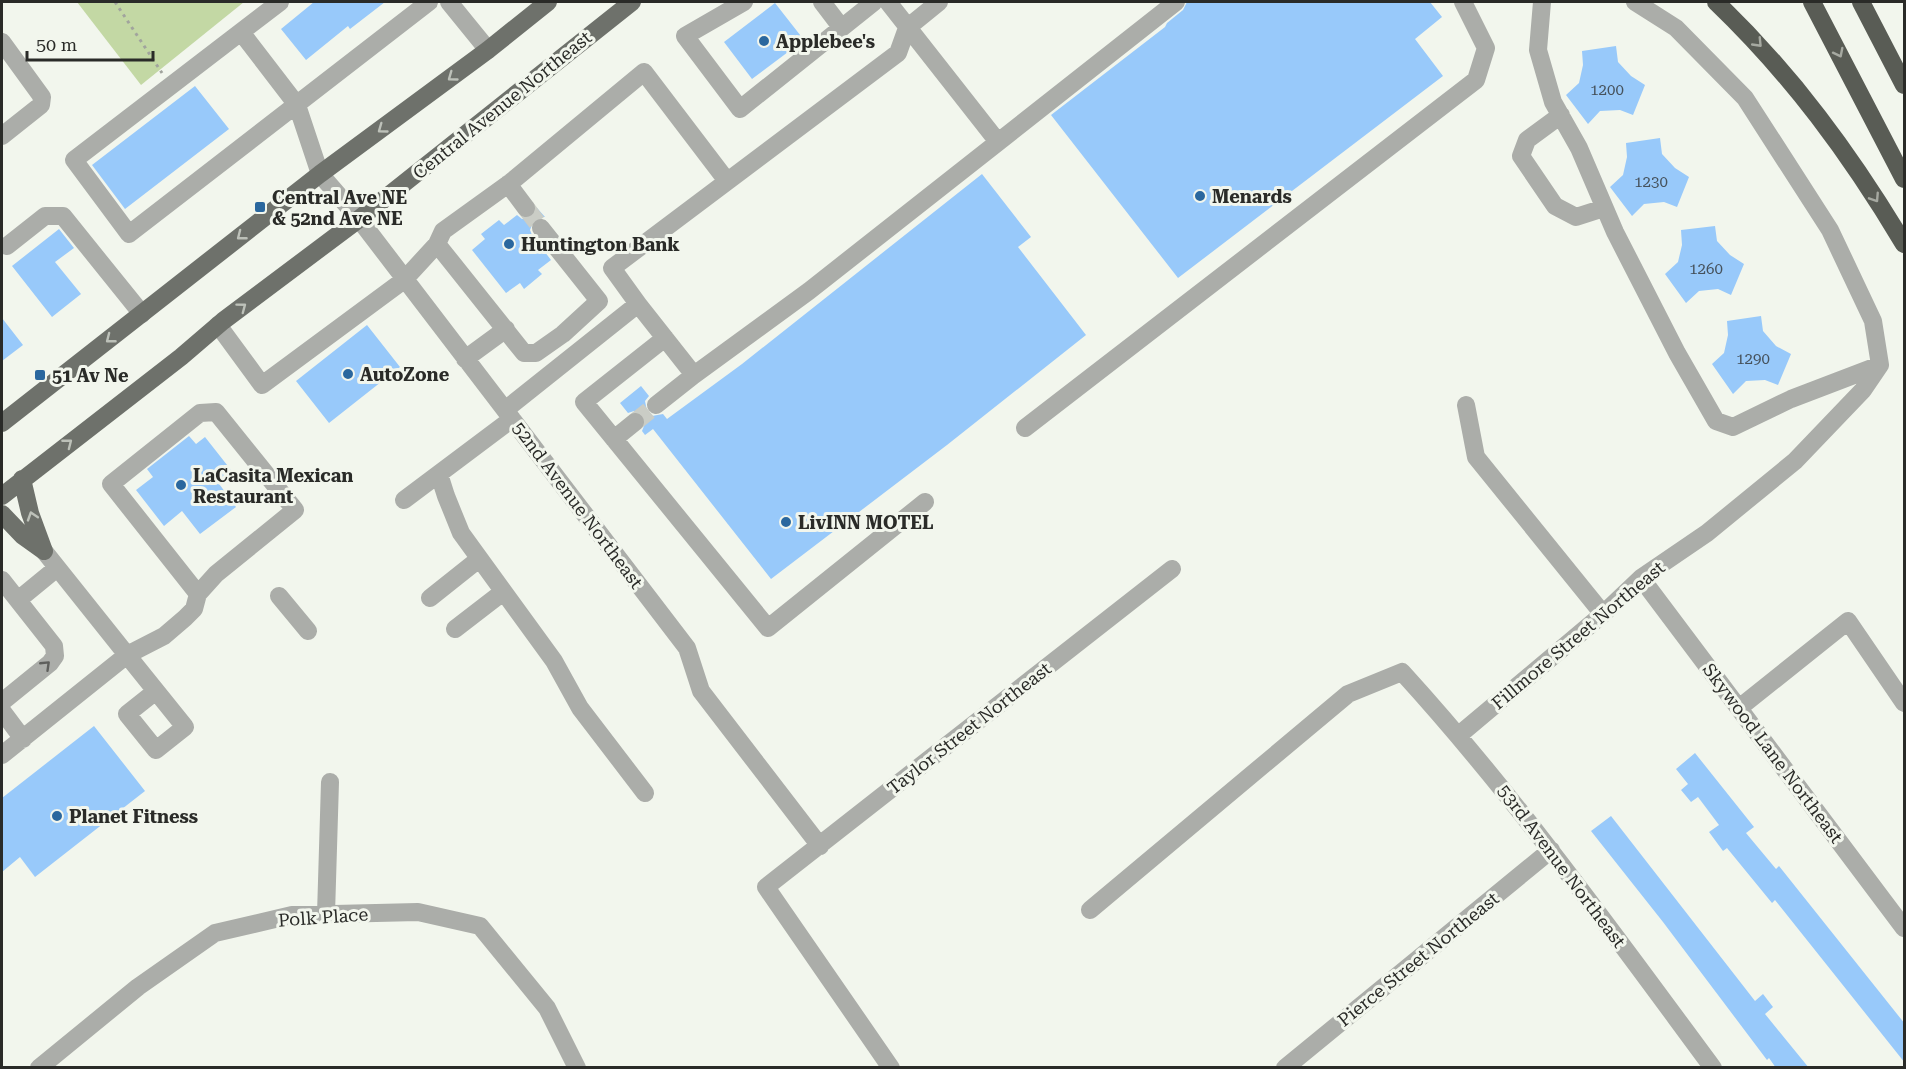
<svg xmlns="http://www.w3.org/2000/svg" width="1906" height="1069" font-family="'Roboto Serif',serif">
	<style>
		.green { fill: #c3d8a4 }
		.building { fill: #98c9fa }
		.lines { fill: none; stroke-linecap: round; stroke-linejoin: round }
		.minor-tunnel { stroke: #cacdc6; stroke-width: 18; stroke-dasharray: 18 9; stroke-linecap: butt }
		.path { stroke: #a1a49d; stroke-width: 3; stroke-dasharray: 3 4.5; stroke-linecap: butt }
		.minor { stroke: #abada9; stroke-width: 18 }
		.major { stroke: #6e716b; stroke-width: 18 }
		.highway { stroke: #595c55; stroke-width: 18 }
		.oneway { stroke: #a6a9a1 }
		.oneway2 { stroke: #bdc1b9 }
		.oneway3 { stroke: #5e5f5c }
		.poi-dot { fill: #2a679e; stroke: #f2f6ed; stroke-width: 2 }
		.labels { text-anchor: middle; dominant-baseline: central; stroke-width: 6; stroke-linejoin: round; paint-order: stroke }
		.number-label { font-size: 15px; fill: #46525c }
		.poi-label { font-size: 18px; font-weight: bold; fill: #2a2b28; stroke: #f2f6ed; text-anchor: start }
		.street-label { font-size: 18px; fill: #2a2b28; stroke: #f2f6ed }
	</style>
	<rect width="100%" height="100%" fill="#f2f6ed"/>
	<!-- green -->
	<path class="green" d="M 77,2 L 244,2 L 141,85 Z"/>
	<!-- building -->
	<path class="building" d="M 314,2 L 385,2 L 350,29 L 348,26 L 306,60 L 281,29 Z
		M 1187,2 L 1430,2 L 1442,17 L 1415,39 L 1443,76 L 1178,278 L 1051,115 L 1165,27 L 1167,23 L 1183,10 Z
		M 775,3 L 804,40 L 752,79 L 724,42 Z
		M 1616,46 L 1618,62 L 1631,76 L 1645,85 L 1633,115 L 1620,110 L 1600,111 L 1588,124 L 1566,95 L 1579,83 L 1583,65 L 1582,51 Z
		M 195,86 L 229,129 L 125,209 L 92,165 Z
		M 1660,138 L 1662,154 L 1675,168 L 1689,177 L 1677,207 L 1664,202 L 1644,204 L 1632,216 L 1610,187 L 1623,175 L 1627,157 L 1626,143 Z
		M 982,174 L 1031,237 L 1018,247 L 1086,335 L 947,445 L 771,579 L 653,429 L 645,435 L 642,431 L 646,421 L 643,415 L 634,411 L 628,413 L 620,403 L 641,386 L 649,396 L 645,401 L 647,411 L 652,416 L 663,414 L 667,419 L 742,364 Z
		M 537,208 L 545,217 L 539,217 L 534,220 L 530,230 L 532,235 L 551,260 L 538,270 L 542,274 L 524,289 L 520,283 L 506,293 L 472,250 L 485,239 L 481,234 L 499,220 L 504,225 L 517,215 L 522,219 L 528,219 L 533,217 Z
		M 1715,226 L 1717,241 L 1730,255 L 1744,264 L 1731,295 L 1718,289 L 1699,291 L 1686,303 L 1665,274 L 1678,262 L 1682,245 L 1681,230 Z
		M 59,229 L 74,248 L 55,262 L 81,294 L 52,317 L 12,266 Z
		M 1761,316 L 1763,331 L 1776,346 L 1791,354 L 1778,385 L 1765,380 L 1746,381 L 1733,394 L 1712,364 L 1724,353 L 1728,335 L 1727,321 Z
		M 2,318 L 23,345 L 2,361 Z
		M 367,325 L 400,367 L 329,423 L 296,381 Z
		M 189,436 L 196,444 L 205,437 L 231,470 L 217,481 L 236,507 L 200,534 L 182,511 L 164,526 L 136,490 L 153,477 L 147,469 Z
		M 94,726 L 145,791 L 35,877 L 20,857 L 2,872 L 2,798 Z
		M 1695,753 L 1754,827 L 1746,833 L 1776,869 L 1779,866 L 1905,1024 L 1905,1063 L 1775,900 L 1772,903 L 1727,848 L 1723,851 L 1709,832 L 1719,825 L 1698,797 L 1691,802 L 1681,790 L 1688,784 L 1676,769 Z
		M 1611,816 L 1755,1001 L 1763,994 L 1773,1007 L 1765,1014 L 1809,1068 L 1776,1068 L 1769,1058 L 1767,1060 L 1663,922 L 1591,831 Z"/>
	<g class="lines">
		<!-- minor-tunnel -->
		<path class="minor-tunnel" d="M 526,208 L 541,228
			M 635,422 L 656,405"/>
		<!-- path -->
		<path class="path" d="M 115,2 L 162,73"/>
		<!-- minor -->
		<path class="minor" d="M 280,2 L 74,160 L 129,234 L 429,2
			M 449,2 L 488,50
			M 744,2 L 685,36 L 740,109 L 874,2
			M 822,2 L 841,27
			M 888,2 L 998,142
			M 1542,2 L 1538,50 L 1553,102 L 1579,148 L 1615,232 L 1677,353 L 1716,421 L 1733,427 L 1791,399 L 1880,365
			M 1635,2 L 1676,28 L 1745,98 L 1830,230 L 1873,321 L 1880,365
			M 241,32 L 297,105 L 320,174 L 359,219 L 687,648 L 701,691 L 820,846
			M 2,42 L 42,97 L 41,105 L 2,136
			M 1561,115 L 1527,140 L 1521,156 L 1555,206 L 1576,217 L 1604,208
			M 508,184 L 526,208
			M 437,244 L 524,353 L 536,353 L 563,334 L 599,301 L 541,228
			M 7,246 L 45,216 L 63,216 L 142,314
			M 638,304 L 612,268 L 898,53 L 907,28 L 939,2
			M 218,325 L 262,385 L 404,280 L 437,244 L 443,231 L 511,182 L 644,72 L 727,181
			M 665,338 L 584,402 L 768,628 L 925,502
			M 465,359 L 506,329
			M 656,405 L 694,375 L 809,291 L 1176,2
			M 1466,405 L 1476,457 L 1603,614
			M 505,410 L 638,304 L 694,375
			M 1025,428 L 1476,80 L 1486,48 L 1463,2
			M 614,439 L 635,422
			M 439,474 L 446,496 L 461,533 L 554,661 L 580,708 L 645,793
			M 404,500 L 512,419
			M 1641,578 L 1904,928
			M 2,580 L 54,646 L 55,656 L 50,663 L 2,702
			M 279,596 L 308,631
			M 430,598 L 479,559
			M 18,600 L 57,568
			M 455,629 L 503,592
			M 156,691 L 127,714 L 156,750 L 185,727 L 127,655 L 164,636 L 185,618 L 194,609 L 198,594 L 216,574 L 295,510 L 216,412 L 200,413 L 111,484 L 198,594
			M 1739,708 L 1848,621 L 1904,703
			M 2,711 L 23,739
			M 1459,735 L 1603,614 L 1641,578 L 1707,533 L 1795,461 L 1863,390 L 1880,365
			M 2,755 L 127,655 L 44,551
			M 1090,910 L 1348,694 L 1402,672 C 1515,796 1613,933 1713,1068
			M 326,914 L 330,782
			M 39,1068 L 138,987 L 215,933 L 292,915 L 418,912 L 480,926 L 547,1008 L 577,1068
			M 891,1068 L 766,887 L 1172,569
			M 1285,1068 L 1551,850"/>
		<!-- major -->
		<path class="major" d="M 2,423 L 320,174 L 488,50 L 548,2
			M 22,479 L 30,513 L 44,551
			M 2,496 L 181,357 L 223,321 L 359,219 L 632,2
			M 2,514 L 23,536 L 44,551"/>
		<!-- highway -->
		<path class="highway" d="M 1716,2 C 1792,75 1850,154 1904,244
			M 1812,2 L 1904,179
			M 1861,2 L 1904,85"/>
	</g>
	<!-- one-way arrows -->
	<defs><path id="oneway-chevron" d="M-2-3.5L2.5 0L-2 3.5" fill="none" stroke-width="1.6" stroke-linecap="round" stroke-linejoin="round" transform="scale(1.5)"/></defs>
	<g class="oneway">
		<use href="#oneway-chevron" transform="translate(1758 43) rotate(46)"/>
		<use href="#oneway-chevron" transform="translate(1839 53) rotate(63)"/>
		<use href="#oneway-chevron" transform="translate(1875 198) rotate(57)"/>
	</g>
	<g class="oneway2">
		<use href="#oneway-chevron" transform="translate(452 77) rotate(144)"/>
		<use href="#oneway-chevron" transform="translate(382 129) rotate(144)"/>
		<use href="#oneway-chevron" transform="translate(241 236) rotate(142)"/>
		<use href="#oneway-chevron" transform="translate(242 307) rotate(-37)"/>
		<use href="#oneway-chevron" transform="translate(110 339) rotate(142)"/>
		<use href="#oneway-chevron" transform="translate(68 443) rotate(-38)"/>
		<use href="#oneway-chevron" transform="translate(32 516) rotate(-108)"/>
	</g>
	<use class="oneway3" href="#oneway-chevron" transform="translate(46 665) rotate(-44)"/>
	<!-- markers -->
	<g class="poi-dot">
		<circle cx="764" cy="41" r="6"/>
		<circle cx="1200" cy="196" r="6"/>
		<rect x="254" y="201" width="12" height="12" rx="3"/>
		<circle cx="509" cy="244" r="6"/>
		<circle cx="348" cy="374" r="6"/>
		<rect x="34" y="369" width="12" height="12" rx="3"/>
		<circle cx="181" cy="485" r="6"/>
		<circle cx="786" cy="522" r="6"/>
		<circle cx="57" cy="816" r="6"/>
	</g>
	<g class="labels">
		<!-- number labels -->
		<g class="number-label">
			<text x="1607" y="90">1200</text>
			<text x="1651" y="182">1230</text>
			<text x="1706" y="269">1260</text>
			<text x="1753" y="359">1290</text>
		</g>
		<!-- poi labels -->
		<g class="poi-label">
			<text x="776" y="41">Applebee's</text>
			<text x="1212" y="196">Menards</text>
			<text x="272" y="197">Central Ave NE<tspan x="272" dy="21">&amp; 52nd Ave NE</tspan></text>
			<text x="521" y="244">Huntington Bank</text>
			<text x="360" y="374">AutoZone</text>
			<text x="52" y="375">51 Av Ne</text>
			<text x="193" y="475">LaCasita Mexican<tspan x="193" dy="21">Restaurant</tspan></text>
			<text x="798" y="522">LivINN MOTEL</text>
			<text x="69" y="816">Planet Fitness</text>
		</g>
		<!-- street labels -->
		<g class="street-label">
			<text transform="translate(502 105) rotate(-39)">Central Avenue Northeast</text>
			<text transform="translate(578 505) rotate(53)">52nd Avenue Northeast</text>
			<text transform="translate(1578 635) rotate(-40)">Fillmore Street Northeast</text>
			<text transform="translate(969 728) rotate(-38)">Taylor Street Northeast</text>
			<text transform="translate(1773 753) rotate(53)">Skywood Lane Northeast</text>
			<text transform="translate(1562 866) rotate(53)">53rd Avenue Northeast</text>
			<text transform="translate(323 917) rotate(-4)">Polk Place</text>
			<text transform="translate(1418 959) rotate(-39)">Pierce Street Northeast</text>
		</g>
	</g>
	<!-- border -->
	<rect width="1906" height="1069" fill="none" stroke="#2a2b28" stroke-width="6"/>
	<!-- scale -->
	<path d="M27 51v9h126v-9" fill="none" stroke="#2a2b28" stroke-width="3"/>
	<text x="36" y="51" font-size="18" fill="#2a2b28" stroke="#f2f6ed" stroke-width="4.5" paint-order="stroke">50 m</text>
</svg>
